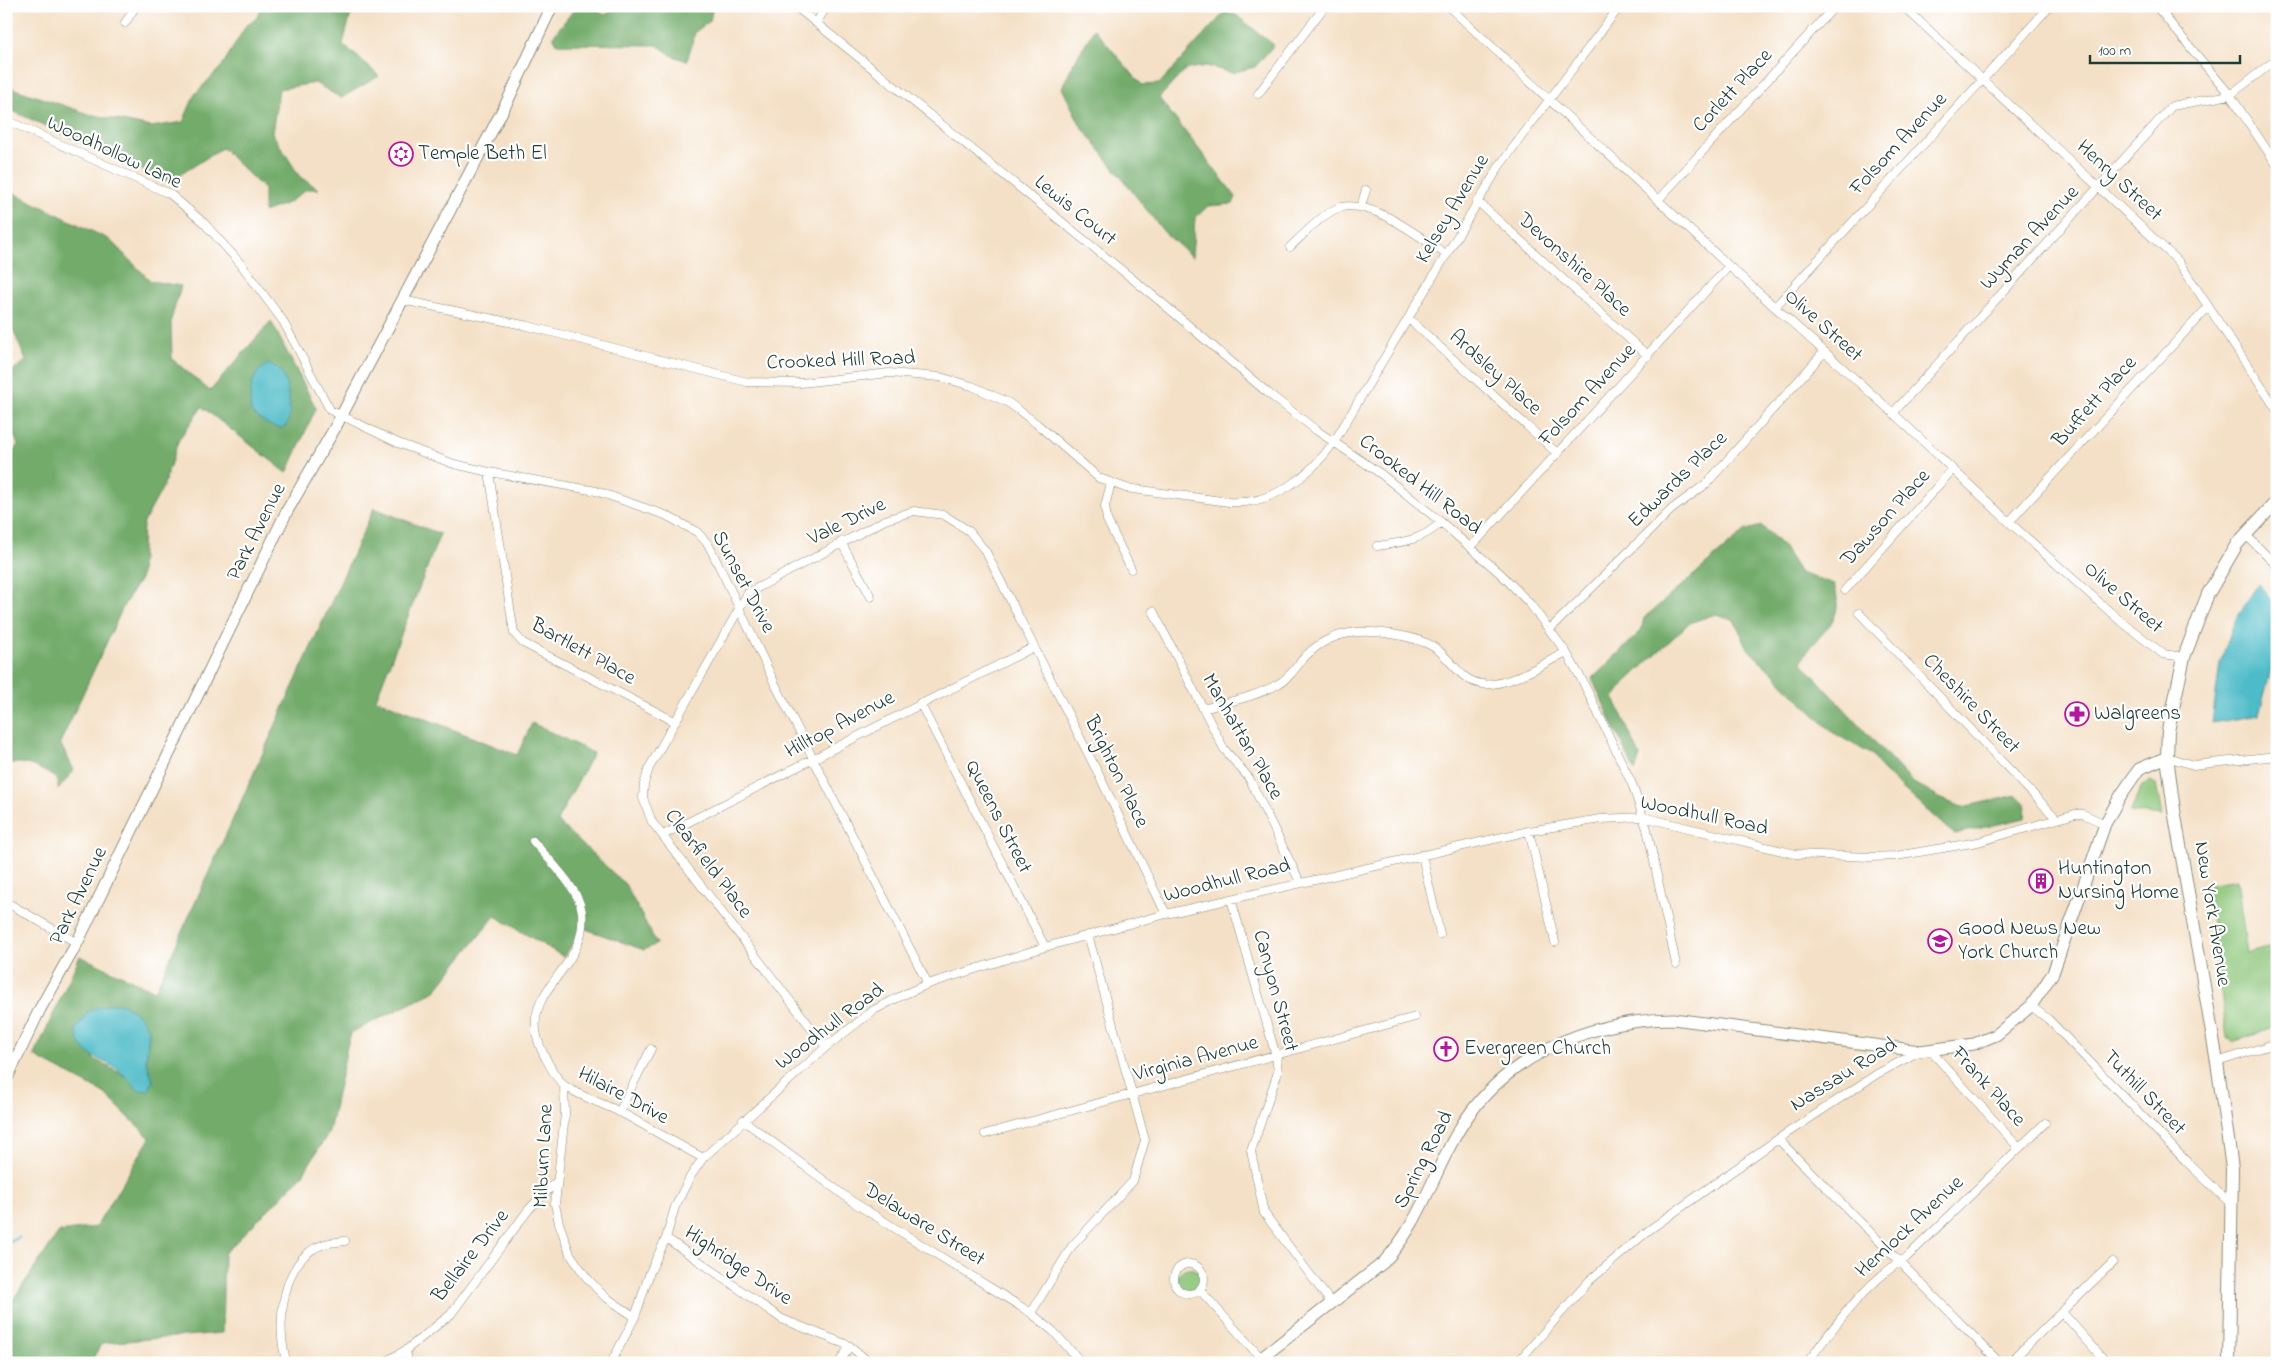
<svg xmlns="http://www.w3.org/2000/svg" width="2283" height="1369" font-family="'Indie Flower',sans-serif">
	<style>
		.green { fill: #8dc67a; stroke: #568257 }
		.forest { fill: #72ab6a; stroke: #48744f; fill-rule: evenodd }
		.water { fill: #4ebbc8; stroke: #367c7e }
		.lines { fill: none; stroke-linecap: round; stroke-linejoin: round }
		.stream { stroke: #4ebbc8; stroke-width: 3 }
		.minor-casing { stroke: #8a8e7d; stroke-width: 9 }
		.secondary-casing { stroke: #8a8e7d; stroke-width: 13 }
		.primary-casing { stroke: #8a8e7d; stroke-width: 14 }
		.minor { stroke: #fff; stroke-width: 8 }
		.secondary { stroke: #fff; stroke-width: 11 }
		.primary { stroke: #fff; stroke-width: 12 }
		.labels { text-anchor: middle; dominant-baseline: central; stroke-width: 4.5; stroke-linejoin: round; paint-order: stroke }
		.street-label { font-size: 21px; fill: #1f3d34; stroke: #fff }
		.poi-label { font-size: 21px; fill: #1f3d34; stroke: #fff; text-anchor: start }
	</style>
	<rect width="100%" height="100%" fill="#fff"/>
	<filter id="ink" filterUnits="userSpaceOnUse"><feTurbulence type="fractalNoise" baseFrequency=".02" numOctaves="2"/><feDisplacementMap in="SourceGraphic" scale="10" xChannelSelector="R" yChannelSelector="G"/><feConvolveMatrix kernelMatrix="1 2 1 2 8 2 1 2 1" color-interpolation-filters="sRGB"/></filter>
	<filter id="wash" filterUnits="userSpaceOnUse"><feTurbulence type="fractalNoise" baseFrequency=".0096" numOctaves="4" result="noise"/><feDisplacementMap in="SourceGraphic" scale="20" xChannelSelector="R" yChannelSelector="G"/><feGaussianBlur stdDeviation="1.12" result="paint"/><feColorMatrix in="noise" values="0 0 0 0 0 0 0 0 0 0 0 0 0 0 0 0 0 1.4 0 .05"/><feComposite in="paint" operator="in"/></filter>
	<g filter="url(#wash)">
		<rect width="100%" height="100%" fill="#f4e0c6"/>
		<!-- green -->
		<path class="green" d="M 2150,781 L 2156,784 L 2162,816 L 2130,812 L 2142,786 Z
			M 2237,880 L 2247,953 L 2277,946 L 2277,1027 L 2232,1042 L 2227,1038 L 2207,885 Z
			M1178 1279a11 11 0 1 1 22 0a11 11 0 1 1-22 0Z"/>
		<!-- forest -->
		<path class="forest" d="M 262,6 L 353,6 L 343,44 L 379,76 L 341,98 L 315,83 L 279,89 L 272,133 L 300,177 L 319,189 L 307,189 L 288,203 L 264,212 L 264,189 L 222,148 L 169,182 L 6,108 L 6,86 L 89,114 L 151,127 L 183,122 L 195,94 L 222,66 L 247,24 L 256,19 Z
			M 577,6 L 590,6 L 605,15 L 618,6 L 713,6 L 710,21 L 695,32 L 687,61 L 673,56 L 657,45 L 557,44 L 553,36 Z
			M 1224,13 L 1236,15 L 1274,45 L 1255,67 L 1232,73 L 1207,66 L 1186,69 L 1159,98 L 1236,197 L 1233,204 L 1208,206 L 1195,218 L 1192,257 L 1164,232 L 1081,126 L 1062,88 L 1072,66 L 1094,29 L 1142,85 L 1159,84 Z
			M 10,191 L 110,240 L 151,281 L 181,286 L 171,320 L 172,359 L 210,391 L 271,321 L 316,408 L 287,473 L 202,407 L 179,439 L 163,487 L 143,524 L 141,577 L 124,605 L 60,743 L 74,770 L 58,790 L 58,780 C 44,770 23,758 6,765 L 6,462 L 18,445 L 6,417 L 6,375 L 26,361 L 12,327 L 6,327 L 6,193 Z
			M 374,508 L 440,534 L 376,699 L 517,755 L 532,723 L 593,753 L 557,821 L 625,884 L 657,944 L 644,950 L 583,928 L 564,957 L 495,916 L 434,992 L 350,1033 L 329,1132 L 302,1176 L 224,1254 L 222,1333 L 102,1343 L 90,1363 L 6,1363 L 6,1310 L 59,1232 L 96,1227 L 150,1138 L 104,1093 L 34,1056 L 80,956 L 155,991 ZM 149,1031 L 146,1060 L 153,1080 L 138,1090 L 127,1077 L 92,1058 Z
			M 1762,526 L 1782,545 L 1800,573 L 1834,584 C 1847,625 1818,630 1801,662 L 1912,782 L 1941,799 L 1962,807 L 2017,795 L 2026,804 L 2025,818 L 1955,834 L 1950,831 L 1881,769 L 1874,756 L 1832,732 L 1749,650 L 1734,620 L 1716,614 L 1689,623 L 1625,683 L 1614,698 L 1640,756 L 1635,772 L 1592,679 L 1641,631 L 1644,618 L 1746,530 Z"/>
		<!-- water -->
		<path class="water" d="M 268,364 C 271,366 276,367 279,369 C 288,378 298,432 278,428 C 268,426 258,418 251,412 C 249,393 250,374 268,364 Z
			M 2258,584 L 2277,605 L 2277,647 L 2259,715 L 2212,723 L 2220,663 L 2234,623 Z
			M 110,1004 L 123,1004 L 140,1016 L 149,1031 L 146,1060 L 153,1080 L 149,1091 L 138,1090 C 130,1080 122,1072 112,1066 C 93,1056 79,1053 76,1029 L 89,1011 Z"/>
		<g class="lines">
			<!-- stream -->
			<path class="stream" d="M 6,1244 L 19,1237"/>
		</g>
	</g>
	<g filter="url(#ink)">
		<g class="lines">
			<!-- minor casing -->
			<g class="minor-casing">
				<path id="minor" d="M 795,6 L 1161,302 L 1268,393 L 1316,430 L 1381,474 L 1441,522 L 1502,575 L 1530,604 L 1566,652 L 1582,680 L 1632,784 L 1647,829 L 1676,964
					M 1448,6 L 1729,266 L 1893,413 L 2009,522 L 2117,618 L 2163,654 L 2184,657
					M 1903,6 L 2178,261 L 2277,410
					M 2156,6 L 2230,95 L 2277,165
					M 2163,14 L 2172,6
					M 125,23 L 136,6
					M 816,23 L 827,6
					M 1258,94 L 1325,6
					M 6,120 L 170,194 L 204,223 L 240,263 L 283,321 L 330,410 L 398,443 L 454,464 L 489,472 L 596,491 L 665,515 L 697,532 L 708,544 L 723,574 L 775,684 L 928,984
					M 1658,200 L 1835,6
					M 1477,201 L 1648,356
					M 1361,206 L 1366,190
					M 1290,247 C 1302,236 1325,211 1341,207 C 1375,200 1419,237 1447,255
					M 402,300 L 528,326 L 747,382 L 801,383 L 889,373 L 940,377 L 972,386 L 1009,403 L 1037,424 L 1099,478 L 1126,488 L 1229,502 C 1272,506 1310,476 1334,442 L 1500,165 L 1620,6
					M 1775,307 L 2050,6
					M 1409,319 L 1558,454
					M 1893,413 L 2172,106 L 2230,95 L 2277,59
					M 489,472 L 514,633 L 523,643 L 674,721
					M 1111,483 L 1105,506 L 1107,520 L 1131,569
					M 2009,522 L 2208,307
					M 2245,534 L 2277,566
					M 841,542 L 871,597
					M 1377,546 C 1400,543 1424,540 1441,522
					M 1471,547 L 1729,266
					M 1845,590 L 1953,469
					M 1153,611 L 1224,749 L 1249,778 L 1300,882
					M 1859,613 L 2057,819
					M 1550,629 L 1672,509 L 1706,484 L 1824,352
					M 920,703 L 1045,947
					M 1203,709 C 1227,702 1256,697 1278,684 C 1288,679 1295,669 1302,660 C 1315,645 1331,636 1350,633 C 1372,629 1421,636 1438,650 C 1453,662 1461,681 1482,684 C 1506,688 1545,663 1566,652
					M 2167,757 L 2193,765 L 2277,756
					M 1529,831 L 1555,942
					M 663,835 L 1034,647
					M 533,841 C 548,859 579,888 582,912 C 589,974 510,990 544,1055 C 549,1064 557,1081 565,1086 C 581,1097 602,1103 620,1112 C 648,1127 675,1143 703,1158
					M 1422,855 L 1440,934
					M 1231,899 L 1276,1056 L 1278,1072 L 1251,1151 L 1264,1213 L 1332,1304
					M 6,902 L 77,943
					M 2031,1006 L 2048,1019 L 2187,1162 L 2231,1204
					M 826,1047 L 652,822 L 643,798 L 644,784 L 649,768 L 748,593 L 885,520 L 914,511 L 944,515 L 969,531 L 986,552 L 1100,777 L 1166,914
					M 1930,1050 L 2019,1148
					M 2217,1062 L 2277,1043
					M 564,1086 L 565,1114 L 555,1204 L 559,1223 L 570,1254 L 587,1278 L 604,1296 L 635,1317
					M 619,1112 L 651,1049
					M 743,1120 L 853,1202 L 1031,1313 L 1053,1331 L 1082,1363
					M 985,1134 L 1415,1017
					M 1778,1139 L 2000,1363
					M 666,1238 L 782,1319 L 850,1346 L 870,1363
					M1174 1279a15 15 0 1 1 30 0a15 15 0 1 1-30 0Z
					M 1200,1290 L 1261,1358
					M 2062,1312 L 2107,1363
					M 1031,1313 L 1072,1246 L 1133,1181 L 1145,1140 L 1088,935
					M 406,1350 L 408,1363
					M 287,1363 C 275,1328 281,1259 322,1245 C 329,1242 338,1242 345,1241
					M 383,1363 L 406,1350 L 451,1314 L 529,1209 L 556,1182
					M 611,1363 L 635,1317 L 650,1272 L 666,1238 L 675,1207 L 690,1177 L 703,1158 L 826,1047 L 874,1010 L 905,994 L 928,984 L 1045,947 L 1166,914 L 1529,831 L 1601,819 L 1643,817 L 1795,854 L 1870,857 L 1896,856 L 1978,842 L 2075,814 L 2083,814 L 2105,824
					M 839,1363 L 850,1346
					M 1517,1363 L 1589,1281 L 1649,1230 L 1778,1139 L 1877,1074 L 1918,1052
					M 1807,1363 C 1835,1325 1866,1282 1907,1257 L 2045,1123
					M 2009,1363 L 2113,1262"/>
			</g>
			<!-- secondary casing -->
			<g class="secondary-casing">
				<path id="secondary" d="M 6,1080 L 40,1009 L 77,943 L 287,511 L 336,426 L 459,193 L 508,100 L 552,6
					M 1255,1363 L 1383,1263 C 1420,1223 1430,1181 1456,1135 C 1499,1058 1586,1020 1673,1019 L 1920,1051 L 1974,1044 L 1996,1035 L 2031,1006 L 2053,973 L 2105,824 L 2121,795 L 2139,769 L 2167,757"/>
			</g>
			<!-- primary casing -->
			<g class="primary-casing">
				<path id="primary" d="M 2229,1363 L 2232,1168 L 2217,1062 L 2174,810 L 2167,757 L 2168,731 L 2184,657 L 2208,594 L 2237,544 L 2277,501"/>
			</g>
			<!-- minor -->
			<use href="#minor" class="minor"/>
			<!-- secondary -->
			<use href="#secondary" class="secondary"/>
			<!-- primary -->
			<use href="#primary" class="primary"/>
		</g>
	</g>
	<!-- icons -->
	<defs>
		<g id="synagogue-ring" transform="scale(1.25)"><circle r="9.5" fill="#fff" stroke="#b5179e" stroke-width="1.5"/><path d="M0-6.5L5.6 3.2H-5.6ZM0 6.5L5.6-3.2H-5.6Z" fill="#b5179e"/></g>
		<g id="pharmacy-ring" transform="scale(1.25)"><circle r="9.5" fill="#fff" stroke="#b5179e" stroke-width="1.5"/><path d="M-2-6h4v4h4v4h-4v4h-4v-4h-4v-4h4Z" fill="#b5179e"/></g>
		<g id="building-ring" transform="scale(1.25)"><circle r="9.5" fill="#fff" stroke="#b5179e" stroke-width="1.5"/><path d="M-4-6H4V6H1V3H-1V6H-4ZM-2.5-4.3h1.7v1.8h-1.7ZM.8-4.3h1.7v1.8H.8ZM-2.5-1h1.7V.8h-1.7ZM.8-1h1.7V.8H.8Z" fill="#b5179e"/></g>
		<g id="school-ring" transform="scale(1.25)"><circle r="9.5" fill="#fff" stroke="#b5179e" stroke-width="1.5"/><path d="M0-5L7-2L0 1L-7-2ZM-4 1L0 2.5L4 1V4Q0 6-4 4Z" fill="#b5179e"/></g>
		<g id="church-ring" transform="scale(1.25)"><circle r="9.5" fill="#fff" stroke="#b5179e" stroke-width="1.5"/><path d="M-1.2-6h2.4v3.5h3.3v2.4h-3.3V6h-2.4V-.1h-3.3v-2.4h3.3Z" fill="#b5179e"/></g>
	</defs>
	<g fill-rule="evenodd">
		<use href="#synagogue-ring" x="401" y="154"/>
		<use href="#pharmacy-ring" x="2077" y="714"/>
		<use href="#building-ring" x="2041" y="881"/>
		<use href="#school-ring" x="1940" y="941"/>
		<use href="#church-ring" x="1446" y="1049"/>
	</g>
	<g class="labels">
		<!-- street labels -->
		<g class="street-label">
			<text transform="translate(1733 91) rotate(-47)">Corlett Place</text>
			<text transform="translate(1899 144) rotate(-47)">Folsom Avenue</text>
			<text transform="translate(114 153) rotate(25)">Woodhollow Lane</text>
			<text transform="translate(2119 181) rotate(43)">Henry Street</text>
			<text transform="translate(1453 209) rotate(-59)">Kelsey Avenue</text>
			<text transform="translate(1075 211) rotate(39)">Lewis Court</text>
			<text transform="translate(2030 238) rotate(-47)">Wyman Avenue</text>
			<text transform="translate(1574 265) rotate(42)">Devonshire Place</text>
			<text transform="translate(1823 326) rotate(42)">Olive Street</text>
			<text transform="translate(841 361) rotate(-2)">Crooked Hill Road</text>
			<text transform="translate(1495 373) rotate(42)">Ardsley Place</text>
			<text transform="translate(1588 395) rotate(-47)">Folsom Avenue</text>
			<text transform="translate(2095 402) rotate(-48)">Buffett Place</text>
			<text transform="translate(1678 480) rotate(-44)">Edwards Place</text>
			<text transform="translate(1420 485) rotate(38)">Crooked Hill Road</text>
			<text transform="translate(1886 518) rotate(-48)">Dawson Place</text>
			<text transform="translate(847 522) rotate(-26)">Vale Drive</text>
			<text transform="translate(257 532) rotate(-63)">Park Avenue</text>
			<text transform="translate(743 582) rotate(62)">Sunset Drive</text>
			<text transform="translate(2123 598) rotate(41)">Olive Street</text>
			<text transform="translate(583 652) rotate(29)">Bartlett Place</text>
			<text transform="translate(1971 704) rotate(46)">Cheshire Street</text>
			<text transform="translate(840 725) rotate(-28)">Hilltop Avenue</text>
			<text transform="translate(1242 737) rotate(60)">Manhattan Place</text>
			<text transform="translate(1116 772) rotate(64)">Brighton Place</text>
			<text transform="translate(1704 816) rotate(12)">Woodhull Road</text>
			<text transform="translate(998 817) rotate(63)">Queens Street</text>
			<text transform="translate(708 864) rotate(53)">Clearfield Place</text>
			<text transform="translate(1227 881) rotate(-14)">Woodhull Road</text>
			<text transform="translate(79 896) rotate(-64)">Park Avenue</text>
			<text transform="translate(2212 914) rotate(81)">New York Avenue</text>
			<text transform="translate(1275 991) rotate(75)">Canyon Street</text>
			<text transform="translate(830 1027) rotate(-37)">Woodhull Road</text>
			<text transform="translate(1196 1059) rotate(-15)">Virginia Avenue</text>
			<text transform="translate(1844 1075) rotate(-32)">Nassau Road</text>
			<text transform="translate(1988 1087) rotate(48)">Frank Place</text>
			<text transform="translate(2144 1093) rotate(46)">Tuthill Street</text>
			<text transform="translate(623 1096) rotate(28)">Hilaire Drive</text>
			<text transform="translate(544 1156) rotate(-87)">Milburn Lane</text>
			<text transform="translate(1424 1160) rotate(-63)">Spring Road</text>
			<text transform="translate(924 1225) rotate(32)">Delaware Street</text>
			<text transform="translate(1910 1227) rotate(-43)">Hemlock Avenue</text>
			<text transform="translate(471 1256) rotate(-52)">Bellaire Drive</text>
			<text transform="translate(738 1266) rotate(34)">Highridge Drive</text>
		</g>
		<!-- poi labels -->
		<g class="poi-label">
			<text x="418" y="154">Temple Beth El</text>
			<text x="2094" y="714">Walgreens</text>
			<text x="2058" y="869">Huntington<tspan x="2058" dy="24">Nursing Home</tspan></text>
			<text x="1958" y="929">Good News New<tspan x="1958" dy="24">York Church</tspan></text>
			<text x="1464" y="1049">Evergreen Church</text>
		</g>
	</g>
	<!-- margin -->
	<rect width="2283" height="1369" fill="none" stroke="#fff" stroke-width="25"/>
	<!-- scale -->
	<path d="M2090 55v8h150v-8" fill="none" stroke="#1f3d34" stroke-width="2.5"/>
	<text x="2098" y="55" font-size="15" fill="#1f3d34" stroke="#ffffff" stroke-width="4" paint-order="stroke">100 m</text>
</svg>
